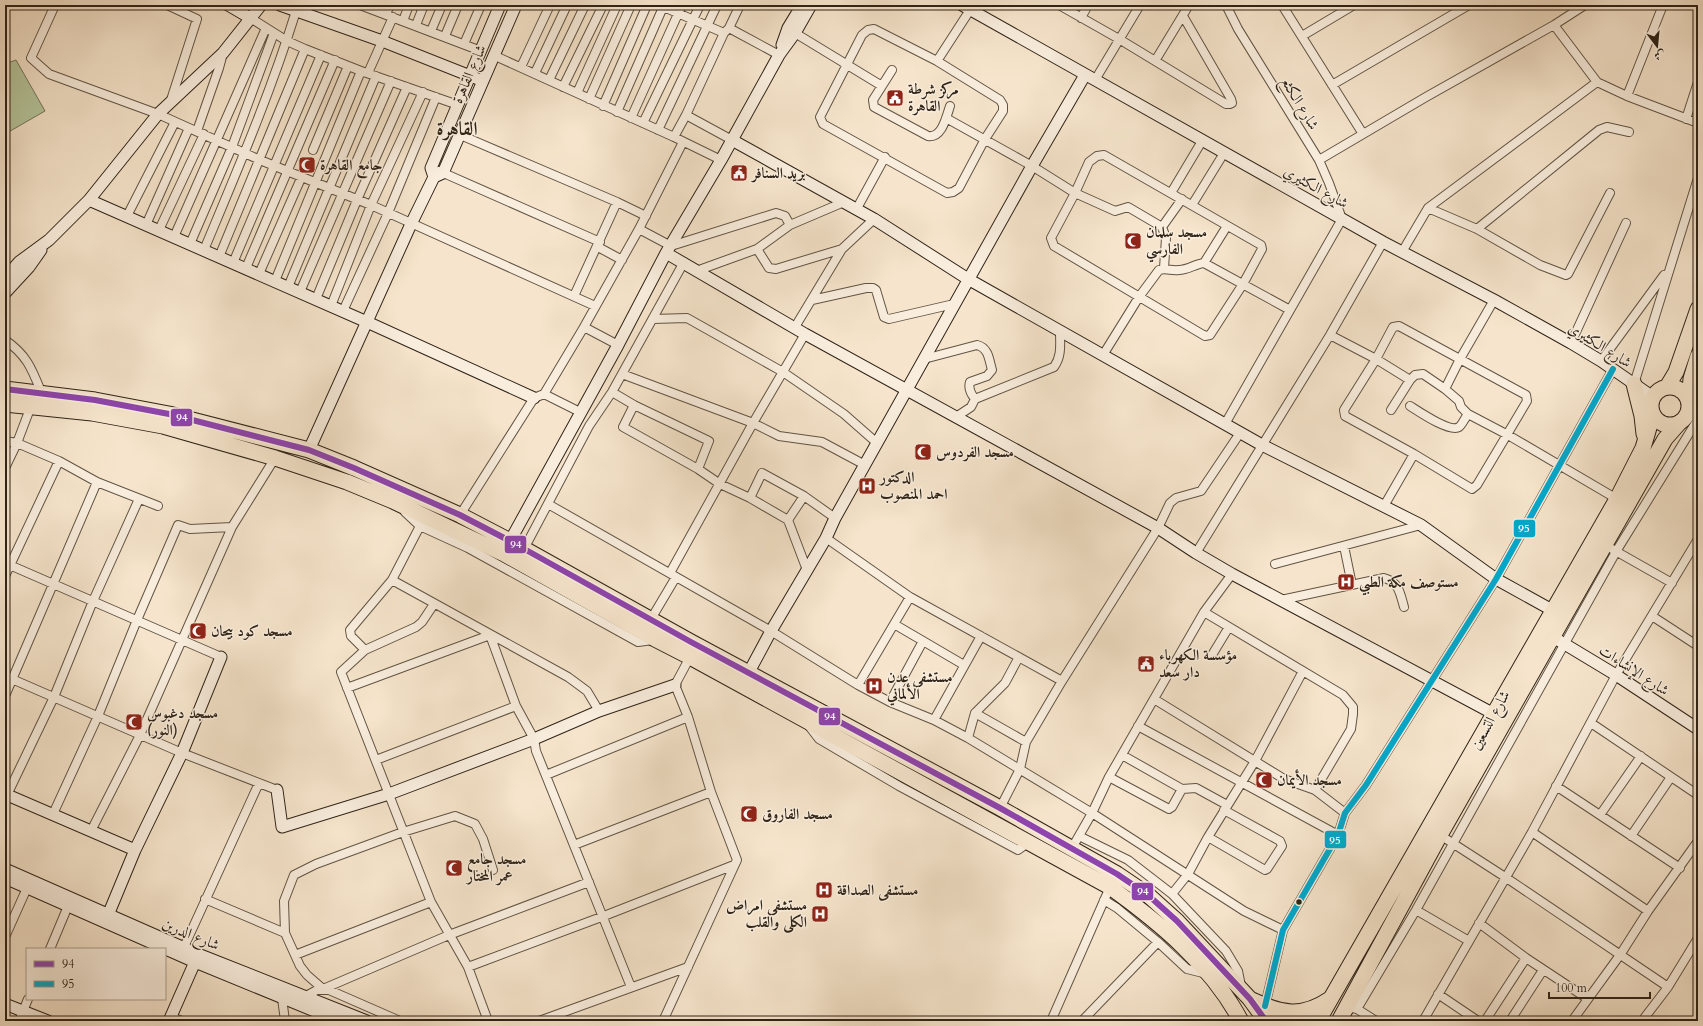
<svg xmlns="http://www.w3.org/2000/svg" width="1703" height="1026" font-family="Cardo,Amiri,serif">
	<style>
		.grass { fill: #b6c69d; stroke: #72745a }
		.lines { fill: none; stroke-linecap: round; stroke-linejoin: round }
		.street-casing { stroke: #615444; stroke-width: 10 }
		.secondary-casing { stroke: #2f2317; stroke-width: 13 }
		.highway-casing { stroke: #2f2317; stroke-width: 17 }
		.street { stroke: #f9eede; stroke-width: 8 }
		.secondary { stroke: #f9eede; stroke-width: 11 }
		.highway { stroke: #f6e5cc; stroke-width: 15 }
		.bus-1-casing { stroke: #f9eede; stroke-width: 9 }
		.bus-2-casing { stroke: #f9eede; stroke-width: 9 }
		.bus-1 { stroke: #8e44ad; stroke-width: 6 }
		.bus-2 { stroke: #00a9ce; stroke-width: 6 }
		.bus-dot { fill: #2f2317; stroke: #f9eede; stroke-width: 1.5 }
		.labels { text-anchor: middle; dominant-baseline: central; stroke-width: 3; stroke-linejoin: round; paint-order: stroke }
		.street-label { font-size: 15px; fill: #2f2317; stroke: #f9eede }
		.poi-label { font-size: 15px; font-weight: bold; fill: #2f2317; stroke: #f9eede; text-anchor: start }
		.district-label { font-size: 19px; font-weight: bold; fill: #2f2317; stroke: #f9eede }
		.line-badge { stroke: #f9eede; stroke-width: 1.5 }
		.badge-label { font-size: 11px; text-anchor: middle; font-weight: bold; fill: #fff }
	</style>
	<rect width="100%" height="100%" fill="#f6e5cc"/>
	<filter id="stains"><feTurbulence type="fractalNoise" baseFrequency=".005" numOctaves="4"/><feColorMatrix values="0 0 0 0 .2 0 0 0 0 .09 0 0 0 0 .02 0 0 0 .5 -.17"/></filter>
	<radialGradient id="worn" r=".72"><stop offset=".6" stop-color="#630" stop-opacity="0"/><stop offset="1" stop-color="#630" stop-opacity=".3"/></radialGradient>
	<!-- grass -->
	<path class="grass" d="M 16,60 L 45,111 L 5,134 L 5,64 Z"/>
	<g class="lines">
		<!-- street casing -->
		<g class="street-casing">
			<path id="street" d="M 55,5 L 31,58 L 49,74 L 158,114 L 260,160 L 371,205 L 595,306
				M 167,5 L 197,19 L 171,100
				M 360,5 L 481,51
				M 659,5 L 724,33
				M 1059,5 L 1119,39 L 1226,104 L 1230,104 L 1232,103 L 1231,99 L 1183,16
				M 1282,5 L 1363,134
				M 386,14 L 390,5
				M 1081,18 L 1088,5
				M 252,19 L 287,41 L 305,49 L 361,71 L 458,105
				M 403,21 L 409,5
				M 416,25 L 424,5
				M 1554,25 L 1597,82 L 1627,96 L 1698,123
				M 729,28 L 779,55
				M 874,29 L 937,61 L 1000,100 L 1003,105 L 1003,111 L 985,139 L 959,188 L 953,192 L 947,193 L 823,124 L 820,117 L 862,35 L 868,30 Z
				M 431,31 L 442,5
				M 795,33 L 882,86
				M 445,36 L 458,5
				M 1302,36 L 1354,5
				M 464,44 L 481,5
				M 493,55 L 674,137 L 721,160
				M 937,61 L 970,10
				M 1155,61 L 1189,5
				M 521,67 L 550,5
				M 892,70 L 873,100 L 874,107 L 928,136 C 942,138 946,118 950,106
				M 368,73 L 393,17
				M 535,73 L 567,5
				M 549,80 L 585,5
				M 1095,80 L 1140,5
				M 1332,85 L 1469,5
				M 563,87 L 603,5
				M 577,93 L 617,5
				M 1627,96 L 1663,5
				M 589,99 L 631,5
				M 603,106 L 647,5
				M 617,112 L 664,5
				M 686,115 L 732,140
				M 631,118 L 682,5
				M 946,118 L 1032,166 L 1075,193 L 1115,211 L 1128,207 L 1162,227 L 1166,238 L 1164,268
				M 1686,119 L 1698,82
				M 643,123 L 700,5
				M 658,130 L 717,5
				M 197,131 L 219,68 L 223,53
				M 458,134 L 617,202 L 646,216
				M 674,137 L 686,115 L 724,33 L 729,28 L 740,5
				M 313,150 L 348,66
				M 1104,155 L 1261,245 L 1262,249 L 1243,284 L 1210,335 L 1205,336 L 1054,246 L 1051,238 L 1075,193 L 1089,162 L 1097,156 Z
				M 1319,160 L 1426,97 L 1554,25 L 1585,5
				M 439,171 L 600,242
				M 1171,193 L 1202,141
				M 1192,205 L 1224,153
				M 1428,208 L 1477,229 L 1540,265 L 1566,275 L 1568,274 L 1610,193
				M 856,210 L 885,157
				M 127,216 L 175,122
				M 146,225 L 189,128
				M 1162,227 L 1182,199
				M 639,229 L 671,246 L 776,213 L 785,216 L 790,225
				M 1477,229 L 1599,130 L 1607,127 L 1629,132
				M 159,230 L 204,134
				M 174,237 L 266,28
				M 190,244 L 232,147 L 274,33
				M 598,247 L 622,260
				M 757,249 L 769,268 L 776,269 L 842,249
				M 204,250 C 237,171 271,92 296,11
				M 1402,252 L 1428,208 L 1597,82
				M 219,257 L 305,49
				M 233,263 L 321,55
				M 1204,263 L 1227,226
				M 246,268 L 335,60
				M 699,270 L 757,249 L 790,225 L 844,202
				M 259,274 L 302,176
				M 275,281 L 361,71
				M 288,287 L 376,76
				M 300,292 L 391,81
				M 574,296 L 617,202
				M 316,299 L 357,200 L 407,87
				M 812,300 L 866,288 L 873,288 L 876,290 L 884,317 L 889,319 L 954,304
				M 331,306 L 371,205 L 423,92
				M 343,311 L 388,213 L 436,97
				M 653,319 L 687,318 L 783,372 L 844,414 L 877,443
				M 1399,326 L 1526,395 L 1527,401 L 1477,485 L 1472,489 L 1414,454 L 1345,416 L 1344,410 L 1376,359 L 1393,327 Z
				M 584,327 L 618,345
				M 795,327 L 842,249 L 874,219
				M 1330,335 L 1376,359 L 1410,380 L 1415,375 L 1423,374 L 1445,389 L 1459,401 L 1461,407 L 1468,414 L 1508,435 L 1617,499
				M 5,340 C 27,355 32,369 42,394
				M 1571,343 L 1626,223
				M 1103,355 L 1139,297 L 1159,270 C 1167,268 1171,271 1179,270 C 1188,270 1195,264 1204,263 L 1290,310
				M 924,359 L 977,345 C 989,348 989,360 992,370 L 987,376 L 970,382 C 968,388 971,394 975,399
				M 1601,361 L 1664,275
				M 622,374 L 753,423 L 779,436 L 822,442 L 865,465
				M 1634,384 L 1698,178
				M 1445,389 L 1460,359 L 1494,300
				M 612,392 L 634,405 L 709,441 L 698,469
				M 544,394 L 580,412
				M 634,405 L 623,427 L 698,469 L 720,484 L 750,498 L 788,520 L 804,496
				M 1410,406 C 1418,411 1450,433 1459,427 C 1462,425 1465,418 1468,414
				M 1391,410 L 1410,380
				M 956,417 L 971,407 L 975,399 L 1054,367 C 1062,356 1060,344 1060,331
				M 1225,424 L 1342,219 L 1329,183 L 1319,160 L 1238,29 L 1226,5
				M 5,441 L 17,443 L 59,461 L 97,482 L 158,506
				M 5,468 L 17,443 L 31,406
				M 750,498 L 762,473 L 804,496 L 835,518
				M 548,504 L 771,631 L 858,685 L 890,702 L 934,720 L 968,738 L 1092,813 L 1244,911 L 1283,930
				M 1384,506 L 1414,454
				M 405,512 L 420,526 L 468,548 L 638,642 L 653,640
				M 460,515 L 534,398 L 544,394 L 584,327 L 639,229 L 683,142
				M 788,520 L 807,570
				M 420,526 L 392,580 L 568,677 L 587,691 L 599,711
				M 826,538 L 910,597 L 1062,681
				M 1344,546 L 1352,585
				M 524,549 L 589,426 L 612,392 L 684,262
				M 1612,549 L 1672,583
				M 1196,553 L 1330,335 L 1383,242
				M 5,563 L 221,657
				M 1275,564 L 1421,525
				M 670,573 L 753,423 L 805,334
				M 5,576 L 59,461
				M 1281,600 L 1384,578 C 1399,582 1400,593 1404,607
				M 434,604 L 422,622 L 416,627 L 365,650 L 341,672 L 431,902 L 468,967 L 488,1021
				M 1204,612 L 1343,695 L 1353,707 L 1353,714 L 1351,729 L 1315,790
				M 1652,616 L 1698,646
				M 651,619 L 676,577
				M 894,624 L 964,665
				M 365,650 L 351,636 L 350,630 L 392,580
				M 1212,655 L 1229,627
				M 5,676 L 182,753 L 277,790
				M 858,685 L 910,597
				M 347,688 L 490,635 L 516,706 L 534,739 L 536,751 L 631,987
				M 5,696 L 97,482
				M 1154,699 L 1284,779 L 1315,790 L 1345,813
				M 890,702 L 923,641
				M 975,713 L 1026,742
				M 934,720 L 981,636
				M 1591,723 L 1698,795
				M 809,726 L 819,739 L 899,786 L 1018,850 L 1029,842
				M 1138,726 L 1338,835
				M 968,738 L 975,713 L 1005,683 L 1019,657
				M 1122,755 L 1182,789 L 1196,788 L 1227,805
				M 376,760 L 516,706
				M 546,775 L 688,717
				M 1109,777 L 1169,809 L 1172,807 L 1182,789
				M 1556,786 L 1680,868
				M 7,795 L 54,697 L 93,601 L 139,499
				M 1000,808 L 1020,769 L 1026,742 L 1062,681 L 1158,528 L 1170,503 L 1176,498 L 1201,491 L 1240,433
				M 53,814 L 98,716 L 137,620 L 178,525 L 190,529 L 232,527 L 275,458
				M 1600,815 L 1641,756
				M 91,831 L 140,735 L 232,527
				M 1532,832 L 1648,911
				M 1440,835 L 1505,877 L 1668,987
				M 1079,836 L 1128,860 L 1172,894 L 1226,951 L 1238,971 L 1241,986
				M 1631,836 L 1671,777
				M 1208,837 L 1265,870 L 1267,869 L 1282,846 L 1280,841 L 1224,810
				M 574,845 L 711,792
				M 1072,848 L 1092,813 L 1109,777 L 1204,612 L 1232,574
				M 493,870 L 483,839 L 475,824 L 455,816 L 403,832 L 316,864 L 294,875 L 284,901 L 285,933 L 300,966 L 307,975 L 323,989 L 449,935 L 589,882
				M 1172,894 L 1188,874 L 1208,837 L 1255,761 L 1303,671
				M 205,899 L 285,933
				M 1104,900 L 1117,908 L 1158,942 L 1187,969 L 1207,974
				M 1416,910 L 1469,941
				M 1479,923 L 1526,958 L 1588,999
				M 5,937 L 27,888
				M 184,947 L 259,783
				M 50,949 L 68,906
				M 295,955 L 431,902
				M 468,967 L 604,916 L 734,865
				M 1438,994 L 1478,1021
				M 306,996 L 317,990 L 329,990 L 400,1021
				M 282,998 L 285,1021
				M 1265,1006 L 1283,930 L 1338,835 L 1345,813 L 1366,785 L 1496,579 L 1613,369
				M 1352,1008 L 1357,1009 L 1376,1021
				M 1357,1009 L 1416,910 L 1617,550 L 1698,419
				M 171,1017 L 182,1021
				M 19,1021 L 28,999
				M 539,1021 L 688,967
				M 663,1021 L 737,860 L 711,792 L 688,717 L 675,685 L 690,657
				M 1051,1021 L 1110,887
				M 1082,1021 L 1158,942
				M 1423,1021 L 1532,832 L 1616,675 L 1698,539
				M 1485,1021 L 1526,958
				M 1510,1021 L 1543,970
				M 1572,1021 L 1620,955 L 1648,911 L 1698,841
				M 1642,1021 L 1668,987 L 1698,938"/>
		</g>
		<!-- secondary casing -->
		<g class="secondary-casing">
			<path id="secondary" d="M 228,5 L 252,19
				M 280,5 L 382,41 L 483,81
				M 962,5 L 1383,242 L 1494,300 L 1571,343 L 1601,361 L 1653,397
				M 782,45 L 788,28 L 802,5
				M 732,140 L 874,219 L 968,279 L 1262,445 L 1421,525 L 1496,579 L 1552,610
				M 434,177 L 443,173 L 516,5
				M 434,177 L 431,168 L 500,5
				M 89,200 L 367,322 L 534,398
				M 666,253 L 805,334 L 1158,528 L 1196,553 L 1232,574 L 1494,714
				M 5,278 L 19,262 L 49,240 L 89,200 L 158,114 L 223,53 L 261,5
				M 5,293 L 29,267 L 41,250
				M 1688,413 L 1698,416
				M 309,450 L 411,224 L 434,177
				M 510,541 L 618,345 L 666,253 L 721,160 L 779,55 L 795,33 L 811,5
				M 1553,637 L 1616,675 L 1698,729
				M 749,672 L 771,631 L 826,538 L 835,518 L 1032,166 L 1085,75
				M 277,790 L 282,827 L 389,794 L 534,739 L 599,711 L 675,685
				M 5,794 L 135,850
				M 5,869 L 198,954 L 367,1021
				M 5,878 L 195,962 L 339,1021
				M 106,920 L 135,850 L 182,753 L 221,657
				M 5,1004 L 48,1021
				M 169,1021 L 198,955"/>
		</g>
		<!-- highway casing -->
		<g class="highway-casing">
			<path id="highway" d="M 1634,384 L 1642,416 L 1644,434
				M 1667,387 L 1676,372 L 1698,309
				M1651 406a19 19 0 1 1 38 0a19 19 0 1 1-38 0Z
				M 5,389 L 95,400 L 169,414 L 309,450 L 354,468 L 460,515 L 510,541 L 691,642 L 1000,808 L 1117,874 L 1148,895 L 1177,921 L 1250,999 L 1266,1021
				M 1689,401 L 1691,379 L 1698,356
				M 5,404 L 92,413 L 163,426 L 275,458 L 347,482 L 393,501 L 504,554 L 655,639 L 690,657 L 1110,887 C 1160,923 1211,965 1241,1021
				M 1252,1000 C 1282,1014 1302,1018 1330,999
				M 1318,1021 L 1617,499 L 1643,448 L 1653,414
				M 1339,1021 L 1440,835 L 1665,439 L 1680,422"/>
		</g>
		<!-- street -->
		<use href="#street" class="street"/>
		<!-- secondary -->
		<use href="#secondary" class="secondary"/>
		<!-- highway -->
		<use href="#highway" class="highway"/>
		<!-- bus-1 casing -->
		<g class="bus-1-casing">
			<path id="bus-1" d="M 5,389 L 95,400 L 169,414 L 309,450 L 354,468 L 460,515 L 510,541 L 691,642 L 1000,808 L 1117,874 L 1148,895 L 1177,921 L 1250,999 L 1266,1021"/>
		</g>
		<!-- bus-2 casing -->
		<g class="bus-2-casing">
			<path id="bus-2" d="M 1265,1006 L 1283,930 L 1338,835 L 1345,813 L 1366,785 L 1496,579 L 1613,369"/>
		</g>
		<!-- bus-1 -->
		<use href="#bus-1" class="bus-1"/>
		<!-- bus-2 -->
		<use href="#bus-2" class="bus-2"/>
	</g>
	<!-- icons -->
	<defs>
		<g id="civic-square" transform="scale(0.9)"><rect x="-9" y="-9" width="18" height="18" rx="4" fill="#8f2418" stroke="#f9eede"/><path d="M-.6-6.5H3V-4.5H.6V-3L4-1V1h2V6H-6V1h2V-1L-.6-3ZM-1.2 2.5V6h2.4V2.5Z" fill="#fff"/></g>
		<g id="mosque-square" transform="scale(0.9)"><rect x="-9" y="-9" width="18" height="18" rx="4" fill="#8f2418" stroke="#f9eede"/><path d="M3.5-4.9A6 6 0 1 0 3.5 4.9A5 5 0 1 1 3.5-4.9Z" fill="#fff"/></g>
		<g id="hospital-square" transform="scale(0.9)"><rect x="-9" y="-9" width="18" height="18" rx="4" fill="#8f2418" stroke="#f9eede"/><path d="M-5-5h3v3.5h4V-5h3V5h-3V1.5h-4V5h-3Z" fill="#fff"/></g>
	</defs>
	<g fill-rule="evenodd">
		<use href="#civic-square" x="895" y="98"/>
		<use href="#mosque-square" x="307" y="165"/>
		<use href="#civic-square" x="739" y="173"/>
		<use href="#mosque-square" x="1133" y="241"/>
		<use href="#mosque-square" x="923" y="452"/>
		<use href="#hospital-square" x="867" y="486"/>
		<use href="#hospital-square" x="1346" y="582"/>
		<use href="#mosque-square" x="198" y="631"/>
		<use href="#civic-square" x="1146" y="664"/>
		<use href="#hospital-square" x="874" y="686"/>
		<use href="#mosque-square" x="134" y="722"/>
		<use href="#mosque-square" x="1264" y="780"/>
		<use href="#mosque-square" x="749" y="814"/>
		<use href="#mosque-square" x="454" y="868"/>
		<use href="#hospital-square" x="824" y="890"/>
		<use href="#hospital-square" x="820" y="914"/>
	</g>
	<!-- markers -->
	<circle class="bus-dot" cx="1299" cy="902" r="3.5"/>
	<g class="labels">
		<!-- street labels -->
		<g class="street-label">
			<text transform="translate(469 74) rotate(-66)">شارع القاهرة</text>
			<text transform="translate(1300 103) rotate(59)">شارع الكثع</text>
			<text transform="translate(1316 187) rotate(29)">شارع الكثيري</text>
			<text transform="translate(1600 345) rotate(32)">شارع الكثيري</text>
			<text transform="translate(1634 670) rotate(33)">شارع الإنشاءات</text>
			<text transform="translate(1490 720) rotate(-61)">شارع التسعين</text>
			<text transform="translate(191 934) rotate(23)">شارع الدرين</text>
		</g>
		<!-- poi labels -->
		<g class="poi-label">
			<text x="908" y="89">مركز شرطة<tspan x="908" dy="17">القاهرة</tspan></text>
			<text x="320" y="165">جامع القاهرة</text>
			<text x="752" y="173">بريد السنافر</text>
			<text x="1146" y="232">مسجد سلمان<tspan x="1146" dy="17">الفارسي</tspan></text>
			<text x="936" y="452">مسجد الفردوس</text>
			<text x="880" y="477">الدكتور<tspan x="880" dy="17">احمد المنصوب</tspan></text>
			<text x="1359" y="582">مستوصف مكة الطبي</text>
			<text x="211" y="631">مسجد كود بيحان</text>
			<text x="1159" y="655">مؤسسة الكهرباء<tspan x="1159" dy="17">دار سعد</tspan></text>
			<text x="887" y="677">مستشفى عدن<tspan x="887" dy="17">الألماني</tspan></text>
			<text x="147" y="713">مسجد دغبوس<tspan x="147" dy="17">(النور)</tspan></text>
			<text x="1277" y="780">مسجد الأيمان</text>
			<text x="762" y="814">مسجد الفاروق</text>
			<text x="467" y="859">مسجد جامع<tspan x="467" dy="17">عمر المختار</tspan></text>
			<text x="837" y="890">مستشفى الصداقة</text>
			<text x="807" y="905" text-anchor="end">مستشفى امراض<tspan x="807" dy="17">الكلى والقلب</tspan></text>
		</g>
		<!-- district labels -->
		<g class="district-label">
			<text x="457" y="129">القاهرة</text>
		</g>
	</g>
	<g class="line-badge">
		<rect x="170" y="408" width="23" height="19" rx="4" fill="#8e44ad"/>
		<rect x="1513" y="519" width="23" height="19" rx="4" fill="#00a9ce"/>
		<rect x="504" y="535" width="23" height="19" rx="4" fill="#8e44ad"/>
		<rect x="818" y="707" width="23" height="19" rx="4" fill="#8e44ad"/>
		<rect x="1324" y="830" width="23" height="19" rx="4" fill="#00a9ce"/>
		<rect x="1131" y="882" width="23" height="19" rx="4" fill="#8e44ad"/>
	</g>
	<g class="badge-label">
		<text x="182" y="421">94</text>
		<text x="1524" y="532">95</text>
		<text x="516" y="548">94</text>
		<text x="830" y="720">94</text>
		<text x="1335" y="844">95</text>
		<text x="1143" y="895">94</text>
	</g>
	<!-- margin -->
	<rect width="1703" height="1026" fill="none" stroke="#f6e5cc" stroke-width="20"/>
	<rect x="6" y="6" width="1691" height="1014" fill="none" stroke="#2f2317" stroke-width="2"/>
	<rect x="10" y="10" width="1683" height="1006" fill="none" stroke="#2f2317"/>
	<!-- legend -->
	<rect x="26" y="948" width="140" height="52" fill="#f9eede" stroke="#a89d8e"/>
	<rect x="34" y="961" width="20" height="6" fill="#8e44ad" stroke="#a89d8e"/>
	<text x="62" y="968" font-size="12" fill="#2f2317">94</text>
	<rect x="34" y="981" width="20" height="6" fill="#00a9ce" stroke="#a89d8e"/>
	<text x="62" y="988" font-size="12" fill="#2f2317">95</text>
	<!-- north arrow -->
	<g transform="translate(1657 46) rotate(164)" stroke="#f9eede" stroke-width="3" paint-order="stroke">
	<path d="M0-3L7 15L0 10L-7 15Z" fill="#2f2317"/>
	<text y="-6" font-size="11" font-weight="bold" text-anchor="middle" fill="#2f2317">ش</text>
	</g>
	<!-- scale -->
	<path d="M1549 992v6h101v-6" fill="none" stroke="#2f2317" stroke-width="2"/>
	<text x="1555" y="992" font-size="12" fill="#2f2317" stroke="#f9eede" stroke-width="3" paint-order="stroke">100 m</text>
	<rect width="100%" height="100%" filter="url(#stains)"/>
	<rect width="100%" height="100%" fill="url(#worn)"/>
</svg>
